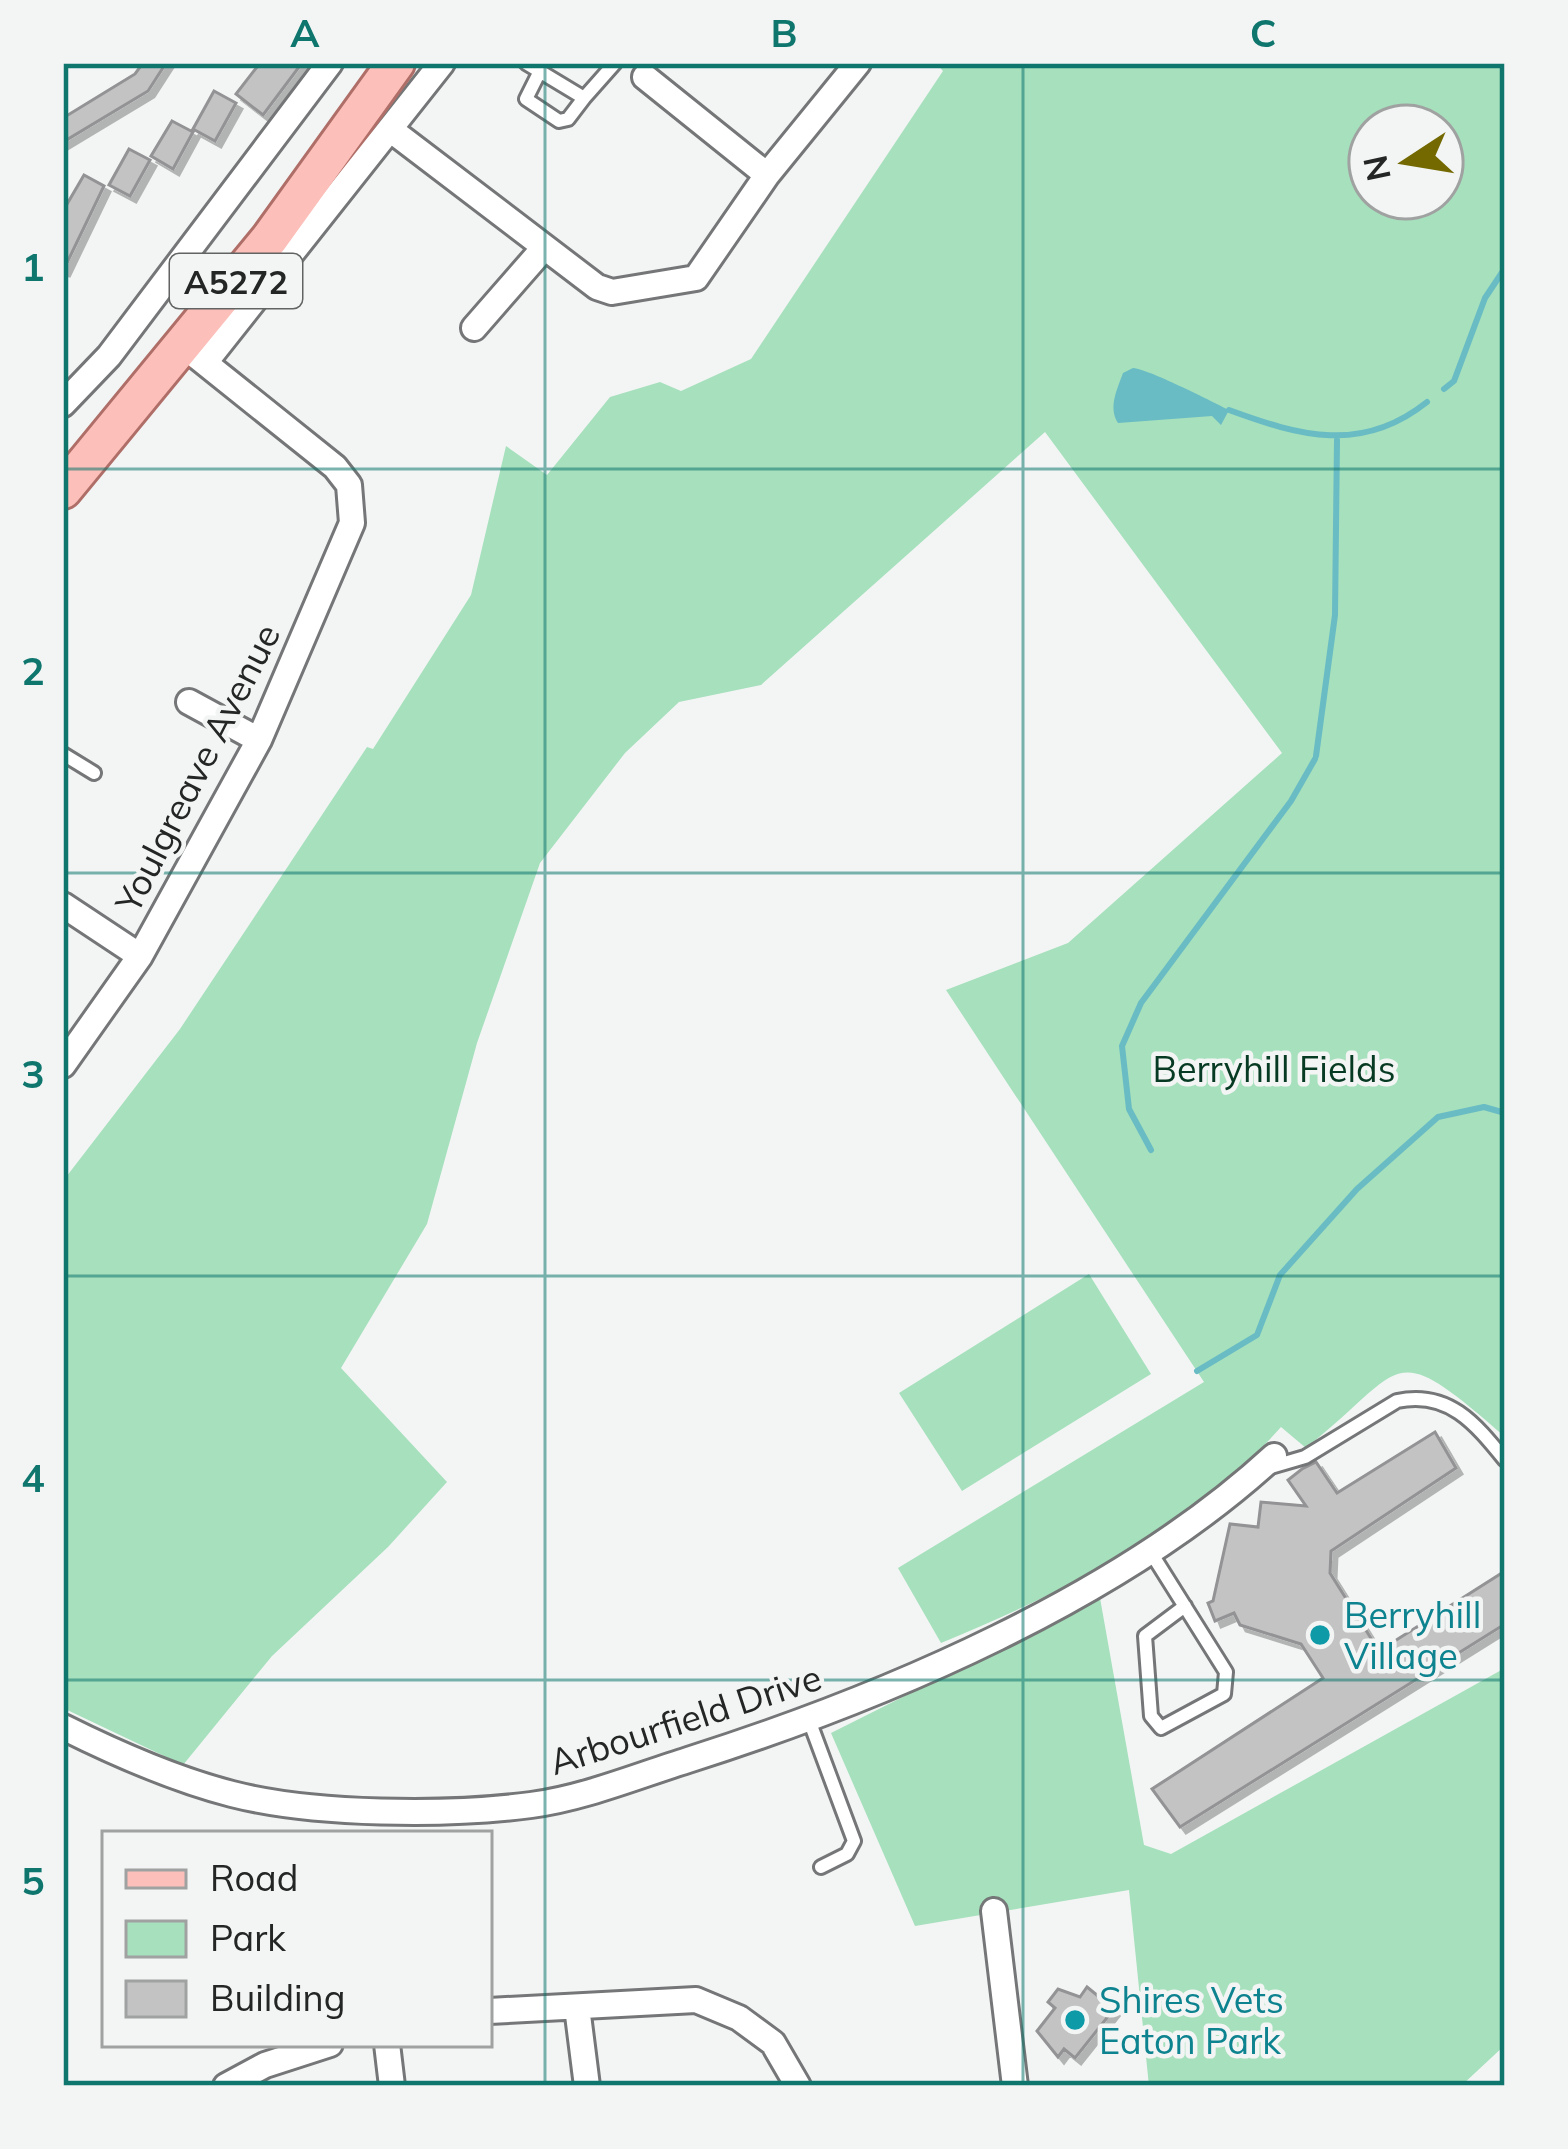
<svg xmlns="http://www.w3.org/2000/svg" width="1568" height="2149" font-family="Mulish,sans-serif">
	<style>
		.green { fill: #a6e0bc; fill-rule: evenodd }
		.water { fill: #69bbc4 }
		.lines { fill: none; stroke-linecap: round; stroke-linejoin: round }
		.stream { stroke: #69bbc4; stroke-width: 6 }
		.building { fill: #c3c3c4; stroke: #939294; stroke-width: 3; filter: url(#shadow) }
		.service-casing { stroke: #757677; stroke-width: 18 }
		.minor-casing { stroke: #757677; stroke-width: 30 }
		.primary-casing { stroke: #af6e67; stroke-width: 42 }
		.service { stroke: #fff; stroke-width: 12 }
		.minor { stroke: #fff; stroke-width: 24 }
		.primary { stroke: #fcbfb9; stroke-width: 36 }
		.grid { fill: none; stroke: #0f766e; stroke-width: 3; stroke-opacity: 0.55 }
		.culture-dot { fill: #0f9aa8; stroke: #f3f5f5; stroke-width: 4.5 }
		.labels { text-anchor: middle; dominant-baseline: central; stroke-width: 9; stroke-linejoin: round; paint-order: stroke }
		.shield { fill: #f3f5f5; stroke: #626363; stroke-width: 3 }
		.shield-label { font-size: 33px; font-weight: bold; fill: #242525 }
		.street-label { font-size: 36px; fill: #242525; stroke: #f3f5f5 }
		.park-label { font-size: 36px; fill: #073a22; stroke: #f3f5f5 }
		.culture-label { font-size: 36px; fill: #0d838f; stroke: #f3f5f5; text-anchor: start }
		.neatline { fill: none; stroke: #0f766e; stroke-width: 4.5 }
		.grid-label { font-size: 39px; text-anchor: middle; font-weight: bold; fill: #0f766e }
	</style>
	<defs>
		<filter id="shadow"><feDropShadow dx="6" dy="6" stdDeviation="0" flood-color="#0004"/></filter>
	</defs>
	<rect width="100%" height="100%" fill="#f3f5f5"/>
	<!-- green -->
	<path class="green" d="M 936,63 L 1505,63 L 1505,1437 C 1388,1335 1409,1366 1306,1448 L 1281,1427 C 1193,1527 1063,1593 941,1643 L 898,1568 L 1204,1382 L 946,990 L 1068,943 L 1282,753 L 1045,432 L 761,685 L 679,702 L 625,753 L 540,863 L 477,1043 L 427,1224 L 341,1368 L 447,1482 L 388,1547 L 272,1656 L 183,1765 L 63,1708 L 63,1181 L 180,1029 L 367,747 L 373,749 L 471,595 L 506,446 L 547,475 L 610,397 L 660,382 L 681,391 L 751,359 L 943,71 ZM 1370,126 L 1442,126 L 1442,198 L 1370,198 Z
		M 1089,1274 L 1151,1374 L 962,1491 L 899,1393 Z
		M 1100,1598 L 1144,1845 L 1171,1854 L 1505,1668 L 1505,2045 L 1461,2086 L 1149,2086 L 1129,1890 L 915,1926 L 831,1733 Z"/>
	<!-- water -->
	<path class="water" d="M 1133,368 C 1148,369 1209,400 1229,410 L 1221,425 L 1212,416 L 1118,423 C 1108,407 1117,390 1123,373 Z"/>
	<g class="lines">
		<!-- stream -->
		<path class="stream" d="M 1444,389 L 1454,381 L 1485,298 L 1505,268
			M 1229,410 C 1300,436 1362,454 1427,402
			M 1316,756 L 1335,615 L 1337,440
			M 1151,1150 L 1129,1109 L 1122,1046 L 1141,1003 L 1291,801 L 1315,759
			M 1197,1371 L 1257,1335 L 1280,1275 L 1357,1189 L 1438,1117 L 1484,1107 L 1505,1113"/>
	</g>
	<!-- building -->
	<path class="building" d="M 143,63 L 166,63 L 148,91 L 63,142 L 63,118 L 135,74 Z
		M 260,63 L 302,63 L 263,115 L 236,94 Z
		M 214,91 L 236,103 L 215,141 L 193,129 Z
		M 172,121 L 193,132 L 173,169 L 151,156 Z
		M 129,149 L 150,160 L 130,196 L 109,185 Z
		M 84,175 L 104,186 L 63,271 L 63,211 Z
		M 1435,1432 L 1456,1468 L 1331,1551 L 1330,1573 L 1379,1651 L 1505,1571 L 1505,1624 L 1180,1827 L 1152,1789 L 1323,1678 L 1301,1644 L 1240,1625 L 1234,1613 L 1215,1621 L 1208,1603 L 1213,1601 L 1230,1524 L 1258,1527 L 1261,1502 L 1306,1506 L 1288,1480 L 1302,1469 L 1316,1462 L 1337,1493 Z
		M 1087,1987 L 1114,2009 L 1075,2058 L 1064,2049 L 1058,2057 L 1037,2031 L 1055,2008 L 1048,2002 L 1058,1989 L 1080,1997 Z"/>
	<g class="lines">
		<!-- service casing -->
		<g class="service-casing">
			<path id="service" d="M 526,63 L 584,98 L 615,63
				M 540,71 L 526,99 L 559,121 L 568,119 L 584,98
				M 63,754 L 94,773
				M 1267,1468 L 1305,1457 L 1397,1401 C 1448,1390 1475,1423 1505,1460
				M 1150,1551 L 1226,1672 L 1224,1694 L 1161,1728 L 1151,1716 L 1145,1636 L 1185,1606
				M 809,1720 L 854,1841 L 847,1854 L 821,1867"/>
		</g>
		<!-- minor casing -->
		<g class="minor-casing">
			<path id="minor" d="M 645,77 L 767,175
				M 391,130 L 597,287 L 612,292 L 696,278 L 767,175 L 858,63
				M 474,328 L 543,249
				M 207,360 L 442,63
				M 63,404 L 109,356 L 330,63
				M 189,702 L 259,740
				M 63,905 L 140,956
				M 63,1065 L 140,956 L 259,740 L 352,523 L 349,485 L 335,467 L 185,347
				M 63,1727 C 117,1754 173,1779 232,1794 C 314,1815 447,1816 531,1805 C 584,1798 637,1776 688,1760 C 886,1697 1120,1598 1274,1456
				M 994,1911 L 1015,2086
				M 577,2007 L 587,2086
				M 489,2011 L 696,2000 L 739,2018 L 773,2043 L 798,2086
				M 387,2044 L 392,2086
				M 226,2086 L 265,2065 L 330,2044"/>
		</g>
		<!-- primary casing -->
		<g class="primary-casing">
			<path id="primary" d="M 63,490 L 270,238 L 396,63"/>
		</g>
		<!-- service -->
		<use href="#service" class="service"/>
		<!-- minor -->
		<use href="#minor" class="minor"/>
		<!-- primary -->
		<use href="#primary" class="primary"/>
	</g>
	<!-- grid -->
	<path class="grid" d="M 545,63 L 545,2086M 1023,63 L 1023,2086M 63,469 L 1505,469M 63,873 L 1505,873M 63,1276 L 1505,1276M 63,1680 L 1505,1680"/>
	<!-- markers -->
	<g class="culture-dot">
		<circle cx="1320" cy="1635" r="12"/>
		<circle cx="1075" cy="2020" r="12"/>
	</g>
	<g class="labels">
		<!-- shield labels -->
		<rect class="shield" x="170" y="254" width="132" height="54" rx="9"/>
		<g class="shield-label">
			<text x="236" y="281">A5272</text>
		</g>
		<!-- street labels -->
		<g class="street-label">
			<text transform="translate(197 768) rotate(-63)">Youlgreave Avenue</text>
			<text transform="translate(685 1719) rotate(-18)">Arbourfield Drive</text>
		</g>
		<!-- park labels -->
		<g class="park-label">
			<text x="1274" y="1068">Berryhill Fields</text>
		</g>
		<!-- culture labels -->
		<g class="culture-label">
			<text x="1344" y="1614">Berryhill<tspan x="1344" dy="41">Village</tspan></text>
			<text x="1099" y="1999">Shires Vets<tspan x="1099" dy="41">Eaton Park</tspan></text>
		</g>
	</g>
	<!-- border -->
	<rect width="1568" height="2149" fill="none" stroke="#f3f5f5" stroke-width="132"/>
	<!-- legend -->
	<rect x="102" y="1831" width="390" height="216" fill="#f3f5f5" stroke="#a0a2a2" stroke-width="3"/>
	<rect x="126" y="1870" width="60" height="18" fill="#fcbfb9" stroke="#a0a2a2" stroke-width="3"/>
	<text x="210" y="1891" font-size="36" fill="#242525">Road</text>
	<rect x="126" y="1921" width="60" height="36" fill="#a6e0bc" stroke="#a0a2a2" stroke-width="3"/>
	<text x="210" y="1951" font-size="36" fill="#242525">Park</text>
	<rect x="126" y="1981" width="60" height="36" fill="#c3c3c4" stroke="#a0a2a2" stroke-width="3"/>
	<text x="210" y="2011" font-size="36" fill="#242525">Building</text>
	<!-- north arrow -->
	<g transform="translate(1406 162) rotate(258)"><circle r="57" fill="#f3f5f5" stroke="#a0a2a2" stroke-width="3"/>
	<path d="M0-9L21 45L0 30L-21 45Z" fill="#746900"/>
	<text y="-18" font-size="33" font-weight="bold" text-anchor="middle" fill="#242525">N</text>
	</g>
	<rect x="66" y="66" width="1436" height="2017" class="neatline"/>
	<g class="grid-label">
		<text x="305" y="47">A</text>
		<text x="784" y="47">B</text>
		<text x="1263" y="47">C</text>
		<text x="33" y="281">1</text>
		<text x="33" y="685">2</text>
		<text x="33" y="1088">3</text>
		<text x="33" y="1492">4</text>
		<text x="33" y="1895">5</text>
	</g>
</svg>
